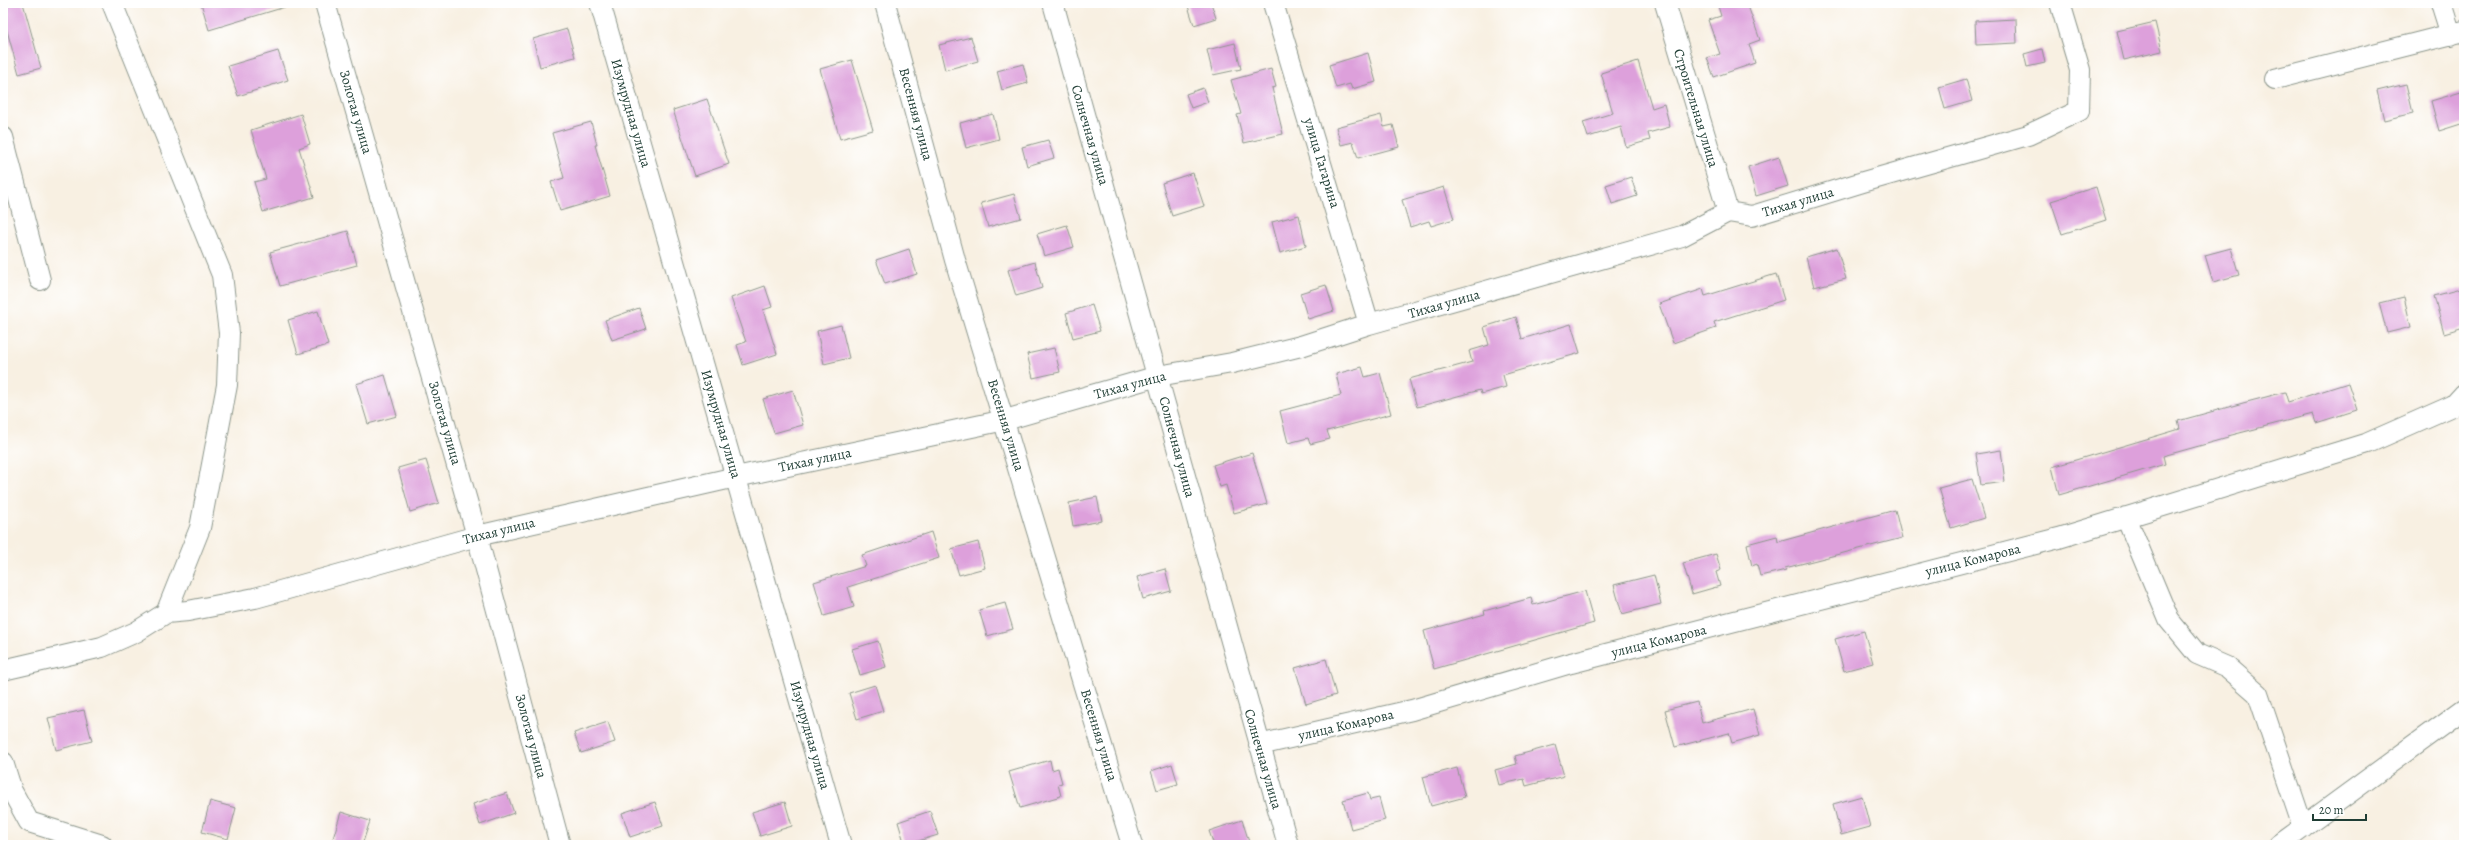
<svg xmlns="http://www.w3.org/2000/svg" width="2467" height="848" font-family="Alegreya,serif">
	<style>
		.building { fill: #dda0db }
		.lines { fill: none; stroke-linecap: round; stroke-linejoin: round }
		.street-casing { stroke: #8c968b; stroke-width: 22 }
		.street { stroke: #fff; stroke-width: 20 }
		.labels { text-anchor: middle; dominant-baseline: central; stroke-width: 3; stroke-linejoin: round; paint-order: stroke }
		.street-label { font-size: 14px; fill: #1f3d34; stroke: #fff }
	</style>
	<rect width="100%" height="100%" fill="#fff"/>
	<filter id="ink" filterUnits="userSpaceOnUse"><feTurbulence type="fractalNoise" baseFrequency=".025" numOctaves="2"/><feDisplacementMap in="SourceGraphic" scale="8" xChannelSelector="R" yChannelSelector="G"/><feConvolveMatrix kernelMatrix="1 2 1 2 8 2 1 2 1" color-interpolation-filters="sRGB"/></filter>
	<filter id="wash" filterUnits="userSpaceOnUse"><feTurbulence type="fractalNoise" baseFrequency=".012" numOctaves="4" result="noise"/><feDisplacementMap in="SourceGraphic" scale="16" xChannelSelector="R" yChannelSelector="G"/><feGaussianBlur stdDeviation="0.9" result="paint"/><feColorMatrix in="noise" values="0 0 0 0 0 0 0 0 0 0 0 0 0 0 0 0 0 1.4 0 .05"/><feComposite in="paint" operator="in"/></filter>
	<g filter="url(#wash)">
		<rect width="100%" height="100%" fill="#f8f0e2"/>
		<g id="blocks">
			<!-- building -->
			<path class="building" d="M 3,3 L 23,3 L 41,68 L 19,74 L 3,16 Z
				M 201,3 L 285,3 L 285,7 L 209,30 Z
				M 1187,3 L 1211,3 L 1216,18 L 1194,25 Z
				M 1717,3 L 1747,3 L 1760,40 L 1749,44 L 1755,63 L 1714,77 L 1707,58 L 1720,54 L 1708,20 L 1721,16 Z
				M 2016,19 L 2017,43 L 1976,45 L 1975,21 Z
				M 2155,22 L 2162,51 L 2124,60 L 2117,31 Z
				M 567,29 L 575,57 L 540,67 L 533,39 Z
				M 971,37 L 978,61 L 945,70 L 939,45 Z
				M 1235,43 L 1241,69 L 1213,75 L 1207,50 Z
				M 2042,49 L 2045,63 L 2027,67 L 2024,54 Z
				M 278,51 L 288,80 L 238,96 L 228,66 Z
				M 1368,53 L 1376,82 L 1352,89 L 1350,84 L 1336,88 L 1329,65 Z
				M 852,60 L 873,130 L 840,139 L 820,69 Z
				M 1638,61 L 1652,108 L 1664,104 L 1670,127 L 1648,133 L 1650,140 L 1626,147 L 1621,127 L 1588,137 L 1583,122 L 1613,113 L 1601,73 Z
				M 1023,64 L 1028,83 L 1002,90 L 997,71 Z
				M 1271,69 L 1276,87 L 1272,88 L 1283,134 L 1244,143 L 1237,115 L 1241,114 L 1231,80 Z
				M 1966,79 L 1972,101 L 1945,109 L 1939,87 Z
				M 2406,84 L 2413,113 L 2384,120 L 2377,91 Z
				M 1203,88 L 1208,102 L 1191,108 L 1186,94 Z
				M 2461,92 L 2464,103 L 2464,123 L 2439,131 L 2431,101 Z
				M 707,99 L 729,164 L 695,176 L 673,110 Z
				M 301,114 L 310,144 L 299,148 L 314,197 L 263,212 L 254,182 L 266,179 L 251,130 Z
				M 993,114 L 999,139 L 966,148 L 960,123 Z
				M 1381,115 L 1384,127 L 1393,125 L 1399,147 L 1358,158 L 1353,142 L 1341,145 L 1336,127 Z
				M 591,122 L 597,145 L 595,145 L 610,196 L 560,211 L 551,182 L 564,178 L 552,133 Z
				M 1048,140 L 1054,158 L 1027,166 L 1022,147 Z
				M 1779,157 L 1788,186 L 1756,196 L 1748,167 Z
				M 1193,173 L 1204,206 L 1172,216 L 1162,183 Z
				M 1631,177 L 1637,196 L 1612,204 L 1606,185 Z
				M 1444,187 L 1454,219 L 1431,226 L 1429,221 L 1410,227 L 1402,200 Z
				M 2096,187 L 2106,220 L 2062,234 L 2051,201 Z
				M 1014,194 L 1021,218 L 988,227 L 981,203 Z
				M 1299,215 L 1306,246 L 1280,253 L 1272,222 Z
				M 1067,225 L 1074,247 L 1044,256 L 1037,234 Z
				M 348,231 L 357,265 L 280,286 L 270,252 Z
				M 1837,248 L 1846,279 L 1814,287 L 1806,257 Z
				M 2231,248 L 2239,275 L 2213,282 L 2205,255 Z
				M 909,249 L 917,274 L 885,284 L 876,260 Z
				M 1035,262 L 1042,288 L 1016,296 L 1008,270 Z
				M 1776,274 L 1784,300 L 1714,322 L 1716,328 L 1673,343 L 1659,304 L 1703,289 L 1705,296 Z
				M 1326,285 L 1334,311 L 1308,319 L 1300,293 Z
				M 765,286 L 772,307 L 763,310 L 777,354 L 743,365 L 737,345 L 746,342 L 731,298 Z
				M 2464,288 L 2464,327 L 2444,333 L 2434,296 Z
				M 2404,297 L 2411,327 L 2387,333 L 2379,303 Z
				M 1092,305 L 1100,331 L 1073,338 L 1066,313 Z
				M 639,308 L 646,329 L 612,340 L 605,320 Z
				M 318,311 L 328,345 L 298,354 L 288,320 Z
				M 1516,317 L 1522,339 L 1571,324 L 1580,353 L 1503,375 L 1506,387 L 1481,394 L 1480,390 L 1417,407 L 1409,379 L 1472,362 L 1469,351 L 1489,345 L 1484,327 Z
				M 841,325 L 849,358 L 824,364 L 817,331 Z
				M 1054,348 L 1060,372 L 1033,378 L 1027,354 Z
				M 1362,367 L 1365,377 L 1380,373 L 1391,414 L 1327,431 L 1330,439 L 1310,444 L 1308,438 L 1288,443 L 1280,411 L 1341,395 L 1336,374 Z
				M 385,375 L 397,416 L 368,424 L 356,384 Z
				M 2348,383 L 2357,410 L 2316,423 L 2313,414 L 2228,436 L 2228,438 L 2163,456 L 2165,464 L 2059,495 L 2052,467 L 2180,429 L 2178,421 L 2243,403 L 2285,392 L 2288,402 Z
				M 793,390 L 803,425 L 774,433 L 763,399 Z
				M 2001,450 L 2005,482 L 1981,485 L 1976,454 Z
				M 1252,453 L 1267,504 L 1234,513 L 1226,485 L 1220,487 L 1213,465 Z
				M 426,460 L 439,503 L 410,512 L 398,468 Z
				M 1972,479 L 1984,518 L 1951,528 L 1939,488 Z
				M 1097,497 L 1102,521 L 1073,526 L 1069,503 Z
				M 1895,510 L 1902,538 L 1785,568 L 1786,570 L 1760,576 L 1757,564 L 1752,566 L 1747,544 L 1777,536 L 1778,542 Z
				M 931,532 L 939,558 L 848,587 L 854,607 L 824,616 L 814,582 L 866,566 L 862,555 Z
				M 978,542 L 985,568 L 959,575 L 951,549 Z
				M 1716,554 L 1721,570 L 1716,572 L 1720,586 L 1692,594 L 1683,563 Z
				M 1165,569 L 1171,591 L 1143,599 L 1137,577 Z
				M 1654,575 L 1661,604 L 1622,614 L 1614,585 Z
				M 1585,591 L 1594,623 L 1434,669 L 1424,631 L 1485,614 L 1484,611 L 1531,598 L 1533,605 Z
				M 1005,603 L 1013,629 L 987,636 L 979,610 Z
				M 1864,631 L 1873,663 L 1844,671 L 1835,639 Z
				M 878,641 L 886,667 L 860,675 L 852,649 Z
				M 1326,659 L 1336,695 L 1306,704 L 1295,668 Z
				M 875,685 L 883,711 L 857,719 L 849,693 Z
				M 1697,702 L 1702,723 L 1753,709 L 1760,735 L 1732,743 L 1729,733 L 1675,747 L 1665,710 Z
				M 84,710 L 92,741 L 56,750 L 48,718 Z
				M 608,722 L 615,742 L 581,753 L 574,733 Z
				M 1555,745 L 1564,776 L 1526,786 L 1524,779 L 1499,785 L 1495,770 L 1517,764 L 1515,756 Z
				M 1050,760 L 1052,770 L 1058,768 L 1062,783 L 1058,784 L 1061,796 L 1020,808 L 1009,772 Z
				M 1172,764 L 1178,784 L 1157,790 L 1151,771 Z
				M 1457,768 L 1465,797 L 1431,806 L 1423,777 Z
				M 507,793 L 514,813 L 480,825 L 473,804 Z
				M 1368,793 L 1370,800 L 1379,798 L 1385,820 L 1351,829 L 1343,800 Z
				M 1862,796 L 1870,827 L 1841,835 L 1833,804 Z
				M 210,801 L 236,808 L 228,839 L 202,832 Z
				M 655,802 L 663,826 L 630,837 L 622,813 Z
				M 785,802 L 792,826 L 760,836 L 752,812 Z
				M 930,811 L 938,835 L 905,845 L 898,822 Z
				M 341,812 L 370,821 L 362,845 L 331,845 Z
				M 1242,820 L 1250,845 L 1214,845 L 1209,831 Z"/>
		</g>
	</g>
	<g filter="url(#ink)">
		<use href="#blocks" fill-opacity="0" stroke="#8c968b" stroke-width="1"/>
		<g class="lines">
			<!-- street casing -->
			<g class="street-casing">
				<path id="street" d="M 325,3 L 477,536 L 560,845
					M 600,3 L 841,845
					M 885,3 L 955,260 L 1132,845
					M 1053,3 L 1288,845
					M 1273,3 L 1369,324
					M 1665,3 L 1728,212
					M 2441,3 L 2451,35
					M 2275,79 L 2464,31
					M 3,137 L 40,280
					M 2126,517 L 2169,620 L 2197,654 L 2227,667 L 2258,694 L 2303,827
					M 166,613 L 188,611 L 255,598 L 477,536 L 736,477 L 1005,420 L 1158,376 L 1232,363 L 1301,346 L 1369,324 L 1682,236 L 1728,212 L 1752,216 L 1863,182 L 2028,135 L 2079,111 L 2080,70 L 2060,3
					M 3,670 L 102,647 L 136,632 L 166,613 L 200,528 L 227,385 L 229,333 L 222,275 L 112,3
					M 1259,745 L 1412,710 L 1571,663 L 2059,538 L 2368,443 L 2454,405 L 2464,394
					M 3,762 L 12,791 L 29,822 L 102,845
					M 2278,845 L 2464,709"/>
			</g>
			<!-- street -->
			<use href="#street" class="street"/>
		</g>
	</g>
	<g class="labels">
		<!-- street labels -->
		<g class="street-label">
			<text transform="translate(1696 108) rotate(73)">Строительная улица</text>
			<text transform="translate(356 112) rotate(74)">Золотая улица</text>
			<text transform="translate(631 113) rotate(74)">Изумрудная улица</text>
			<text transform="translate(916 114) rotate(75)">Весенняя улица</text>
			<text transform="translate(1090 135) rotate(74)">Солнечная улица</text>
			<text transform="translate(1322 163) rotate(73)">улица Гагарина</text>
			<text transform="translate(1798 202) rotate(-17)">Тихая улица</text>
			<text transform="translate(1444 304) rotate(-16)">Тихая улица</text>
			<text transform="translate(1130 385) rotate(-15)">Тихая улица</text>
			<text transform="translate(445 423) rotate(74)">Золотая улица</text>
			<text transform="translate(721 424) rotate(74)">Изумрудная улица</text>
			<text transform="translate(1006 425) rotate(73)">Весенняя улица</text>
			<text transform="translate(1177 447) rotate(75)">Солнечная улица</text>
			<text transform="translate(815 460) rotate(-12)">Тихая улица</text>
			<text transform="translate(499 531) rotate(-14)">Тихая улица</text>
			<text transform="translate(1973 560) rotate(-14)">улица Комарова</text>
			<text transform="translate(1659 641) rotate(-14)">улица Комарова</text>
			<text transform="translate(1346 725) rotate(-13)">улица Комарова</text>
			<text transform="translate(810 735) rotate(74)">Изумрудная улица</text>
			<text transform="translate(1099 735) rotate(73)">Весенняя улица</text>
			<text transform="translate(531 736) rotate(75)">Золотая улица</text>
			<text transform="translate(1263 759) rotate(74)">Солнечная улица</text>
		</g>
	</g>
	<!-- margin -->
	<rect width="2467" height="848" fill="none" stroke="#fff" stroke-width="16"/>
	<!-- scale -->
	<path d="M2313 814v6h53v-6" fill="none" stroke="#1f3d34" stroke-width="2"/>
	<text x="2319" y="814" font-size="12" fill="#1f3d34" stroke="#ffffff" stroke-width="3" paint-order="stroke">20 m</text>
</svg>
